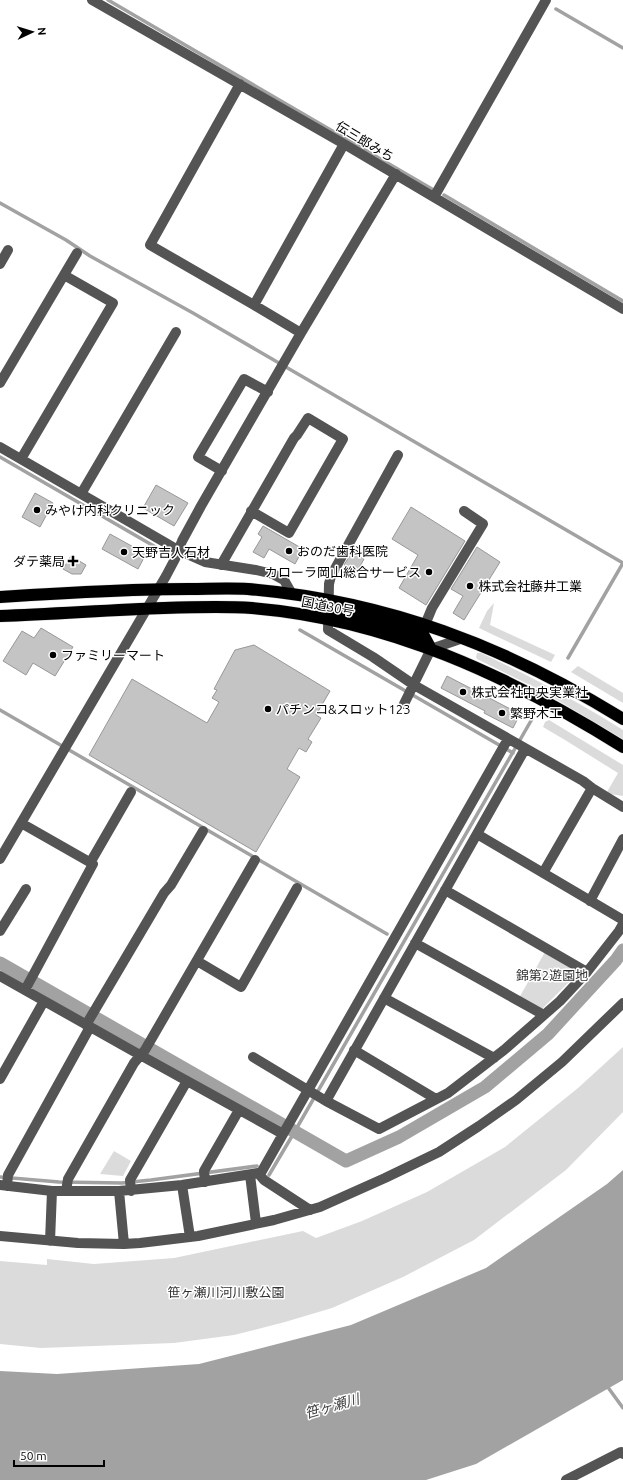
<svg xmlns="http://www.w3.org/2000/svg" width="623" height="1480" font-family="Ubuntu,'Noto Sans JP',sans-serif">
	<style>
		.green { fill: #dbdbdb }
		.water { fill: #a2a2a2 }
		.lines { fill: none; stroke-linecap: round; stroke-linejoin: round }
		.stream { stroke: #a2a2a2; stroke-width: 3.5 }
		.canal { stroke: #a2a2a2; stroke-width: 13 }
		.building { fill: #c4c4c4; stroke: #989898 }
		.highway-casing { stroke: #dbdbdb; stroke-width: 13 }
		.minor { stroke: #545454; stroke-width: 10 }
		.highway { stroke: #000; stroke-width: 12 }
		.poi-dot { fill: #000; stroke: #fff; stroke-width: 1.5 }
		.labels { text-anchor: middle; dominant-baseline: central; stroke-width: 3; stroke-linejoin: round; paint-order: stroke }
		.street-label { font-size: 13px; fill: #000; stroke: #fff }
		.poi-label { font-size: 13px; fill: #000; stroke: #fff; text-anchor: start }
		.park-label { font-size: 13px; fill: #323232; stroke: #fff }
		.water-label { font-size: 14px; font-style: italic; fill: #434343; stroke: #fff }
	</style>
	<rect width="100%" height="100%" fill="#fff"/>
	<!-- green -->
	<path class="green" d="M 494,603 L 490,625 L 553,654 L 555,655 L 551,662 L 479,628 L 487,611 Z
		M 477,653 L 481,653 C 530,676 577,701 623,730 L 623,739 L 544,692 L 477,659 L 476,657 Z
		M 578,666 L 623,693 L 623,703 L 571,672 Z
		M 549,720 L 623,765 L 623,796 L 610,794 L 607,792 L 618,773 L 565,740 L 543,727 L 545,722 Z
		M 545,952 L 576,969 L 576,975 L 542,1009 L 519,998 Z
		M 623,1047 L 623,1112 L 566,1170 L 474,1240 L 403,1277 L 332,1308 L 285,1322 L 234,1335 L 174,1343 L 41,1348 L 0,1344 L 0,1261 L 47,1265 L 47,1259 L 94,1264 L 174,1258 L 303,1231 L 316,1238 L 362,1221 L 427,1192 L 505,1147 L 578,1088 Z
		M 114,1151 L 131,1161 L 123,1176 L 100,1174 Z"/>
	<!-- water -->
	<path class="water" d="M 623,1170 L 623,1380 L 476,1464 L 426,1480 L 0,1480 L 0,1371 L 57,1374 L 199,1364 L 351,1325 L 486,1268 L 607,1184 Z"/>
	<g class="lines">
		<!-- stream -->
		<path class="stream" d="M 108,0 L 432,189
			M 556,9 L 623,48
			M 444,195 L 623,301
			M 0,203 L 66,240 L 90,256 L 193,313 L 623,563
			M 0,457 L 159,549
			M 300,630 L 513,753
			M 568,658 L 623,563
			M 0,710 L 387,934
			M 269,1175 L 295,1131 L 532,719
			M 0,1177 L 59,1182 L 122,1183 L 151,1180 L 257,1166
			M 607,1386 L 623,1408"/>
		<!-- canal -->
		<path class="canal" d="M 0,963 L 346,1161 L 399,1137 L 485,1087 L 548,1034 L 616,960 L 623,950"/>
	</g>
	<!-- building -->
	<path class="building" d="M 156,485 L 188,503 L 174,526 L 143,508 Z
		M 35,493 L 53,503 L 40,527 L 22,517 Z
		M 411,507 L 465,541 L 426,605 L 399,588 L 418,555 L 392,539 Z
		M 263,526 L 303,549 L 295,564 L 269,549 L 264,558 L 253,552 L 262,537 L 258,534 Z
		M 110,534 L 146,554 L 138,569 L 102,549 Z
		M 477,547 L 500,562 L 464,620 L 453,613 L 463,596 L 451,589 Z
		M 352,552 L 364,559 L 357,572 L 344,565 Z
		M 71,556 L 86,565 L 81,574 L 72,574 L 63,569 Z
		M 41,628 L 73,647 L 55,676 L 33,663 L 26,675 L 3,661 L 22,631 L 34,638 Z
		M 254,645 L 330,691 L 316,715 L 321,718 L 308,739 L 312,742 L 306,752 L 299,748 L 287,769 L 300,777 L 256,852 L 89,755 L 132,679 L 207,723 L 219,702 L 212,698 L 217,690 L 214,689 L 235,650 Z
		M 447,676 L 520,714 L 513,728 L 484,713 L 485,711 L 441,688 Z"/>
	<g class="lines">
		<!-- highway casing -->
		<g class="highway-casing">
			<path id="highway" d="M 0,597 C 63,593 126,589 189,589 C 208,589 228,588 248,589 C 387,601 505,646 623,719
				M 323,603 L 329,607 L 419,633 L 424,636 L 431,649
				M 0,616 C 55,614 109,610 164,608 C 193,607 223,606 252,608 C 387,619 510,676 623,747"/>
		</g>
		<!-- minor -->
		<path class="minor" d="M 92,0 L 344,144 L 623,309
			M 240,84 L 150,245 L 254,305 L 344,144
			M 434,197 L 546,0
			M 0,264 L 8,250
			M 254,305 L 301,333
			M 0,383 L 77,253
			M 0,447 L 178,550 L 205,562 L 256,570 L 273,574 L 284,580 L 292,594
			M 398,455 L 331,576 L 329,584 L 328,630 L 373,657 L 414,685 L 583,781 L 592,788 L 623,807
			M 21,459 L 113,303 L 64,275
			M 222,471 L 198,457 L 244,379 L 268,392
			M 81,494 L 176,332
			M 221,565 L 294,438 L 297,435 L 308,418 L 343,439 L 289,533 L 251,511
			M 422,632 L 432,608 L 483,524 L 464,511
			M 404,704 L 431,649 L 463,638
			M 525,749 L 326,1101 L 379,1129 L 448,1093 L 504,1050 L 560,1001 L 587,972 L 619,931 L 623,924
			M 21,823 L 93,864 L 25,990
			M 477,834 L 623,920
			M 0,859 L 166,576 L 175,559 L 182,541 L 201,506 L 301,333 L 396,174
			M 90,863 L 131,792
			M 543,873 L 592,788
			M 445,890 L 587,972
			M 590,901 L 623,839
			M 0,931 L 26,889
			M 415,943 L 544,1015
			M 197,961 L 241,987 L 297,888
			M 0,976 L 140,1055 L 283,1134
			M 384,998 L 494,1058
			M 86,1025 L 164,893 L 171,885 L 203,831
			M 354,1050 L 436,1099
			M 253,1057 L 326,1101
			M 0,1079 L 44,1001
			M 258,1173 L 262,1171 L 283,1134 L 508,739
			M 250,1175 L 256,1223
			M 205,1182 L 204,1171 L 239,1110
			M 0,1185 L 52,1191 L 119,1191 L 182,1185 L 258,1173 L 264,1180 L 310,1210
			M 182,1185 L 190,1237
			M 7,1186 L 8,1175 L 90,1027
			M 66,1191 L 68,1179 L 134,1063 L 145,1050 L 255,860
			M 119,1191 L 124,1244
			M 131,1191 L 130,1180 L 187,1081
			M 0,1236 L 78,1243 L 124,1244 L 140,1243 L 198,1236 L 274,1220 L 320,1207 L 385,1178 L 439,1152 L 479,1126 L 516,1100 L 562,1062 L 623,1003
			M 50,1241 L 52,1191
			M 566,1480 L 621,1452 L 623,1454"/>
		<!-- highway -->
		<use href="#highway" class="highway"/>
	</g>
	<!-- markers -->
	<g class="poi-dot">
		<circle cx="37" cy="510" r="4"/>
		<circle cx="289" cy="551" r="4"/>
		<circle cx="124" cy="552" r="4"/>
		<path d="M71 555h4v4h4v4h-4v4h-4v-4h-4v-4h4z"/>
		<circle cx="429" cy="572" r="4"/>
		<circle cx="470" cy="586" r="4"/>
		<circle cx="53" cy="655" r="4"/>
		<circle cx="463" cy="692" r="4"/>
		<circle cx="268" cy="709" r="4"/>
		<circle cx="502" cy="713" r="4"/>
	</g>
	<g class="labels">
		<!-- street labels -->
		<g class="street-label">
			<text transform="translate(365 141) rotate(31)">伝三郎みち</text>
			<text transform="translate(328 606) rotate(11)">国道30号</text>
		</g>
		<!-- poi labels -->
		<g class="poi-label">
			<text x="45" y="510">みやけ内科クリニック</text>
			<text x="297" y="551">おのだ歯科医院</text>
			<text x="132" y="552">天野吉人石材</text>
			<text x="65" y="561" text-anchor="end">ダテ薬局</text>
			<text x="421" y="572" text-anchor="end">カローラ岡山総合サービス</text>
			<text x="478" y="586">株式会社藤井工業</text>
			<text x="61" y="655">ファミリーマート</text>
			<text x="471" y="692">株式会社中央実業社</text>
			<text x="276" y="709">パチンコ&amp;スロット123</text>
			<text x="510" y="713">繁野木工</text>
		</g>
		<!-- park labels -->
		<g class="park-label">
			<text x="552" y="975">錦第2遊園地</text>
			<text x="226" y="1292">笹ヶ瀬川河川敷公園</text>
		</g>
		<!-- water labels -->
		<g class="water-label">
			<text transform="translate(332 1406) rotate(-16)">笹ヶ瀬川</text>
		</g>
	</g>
	<!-- north arrow -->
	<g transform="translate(32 32) rotate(86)" stroke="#ffffff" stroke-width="3" paint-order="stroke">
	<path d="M0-3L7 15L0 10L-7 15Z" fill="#000000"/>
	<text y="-6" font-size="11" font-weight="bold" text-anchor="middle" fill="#000000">N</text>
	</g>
	<!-- scale -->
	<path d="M14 1460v6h90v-6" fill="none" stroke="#000000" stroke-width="2"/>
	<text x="20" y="1460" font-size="12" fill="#000000" stroke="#ffffff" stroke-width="3" paint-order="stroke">50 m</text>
</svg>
